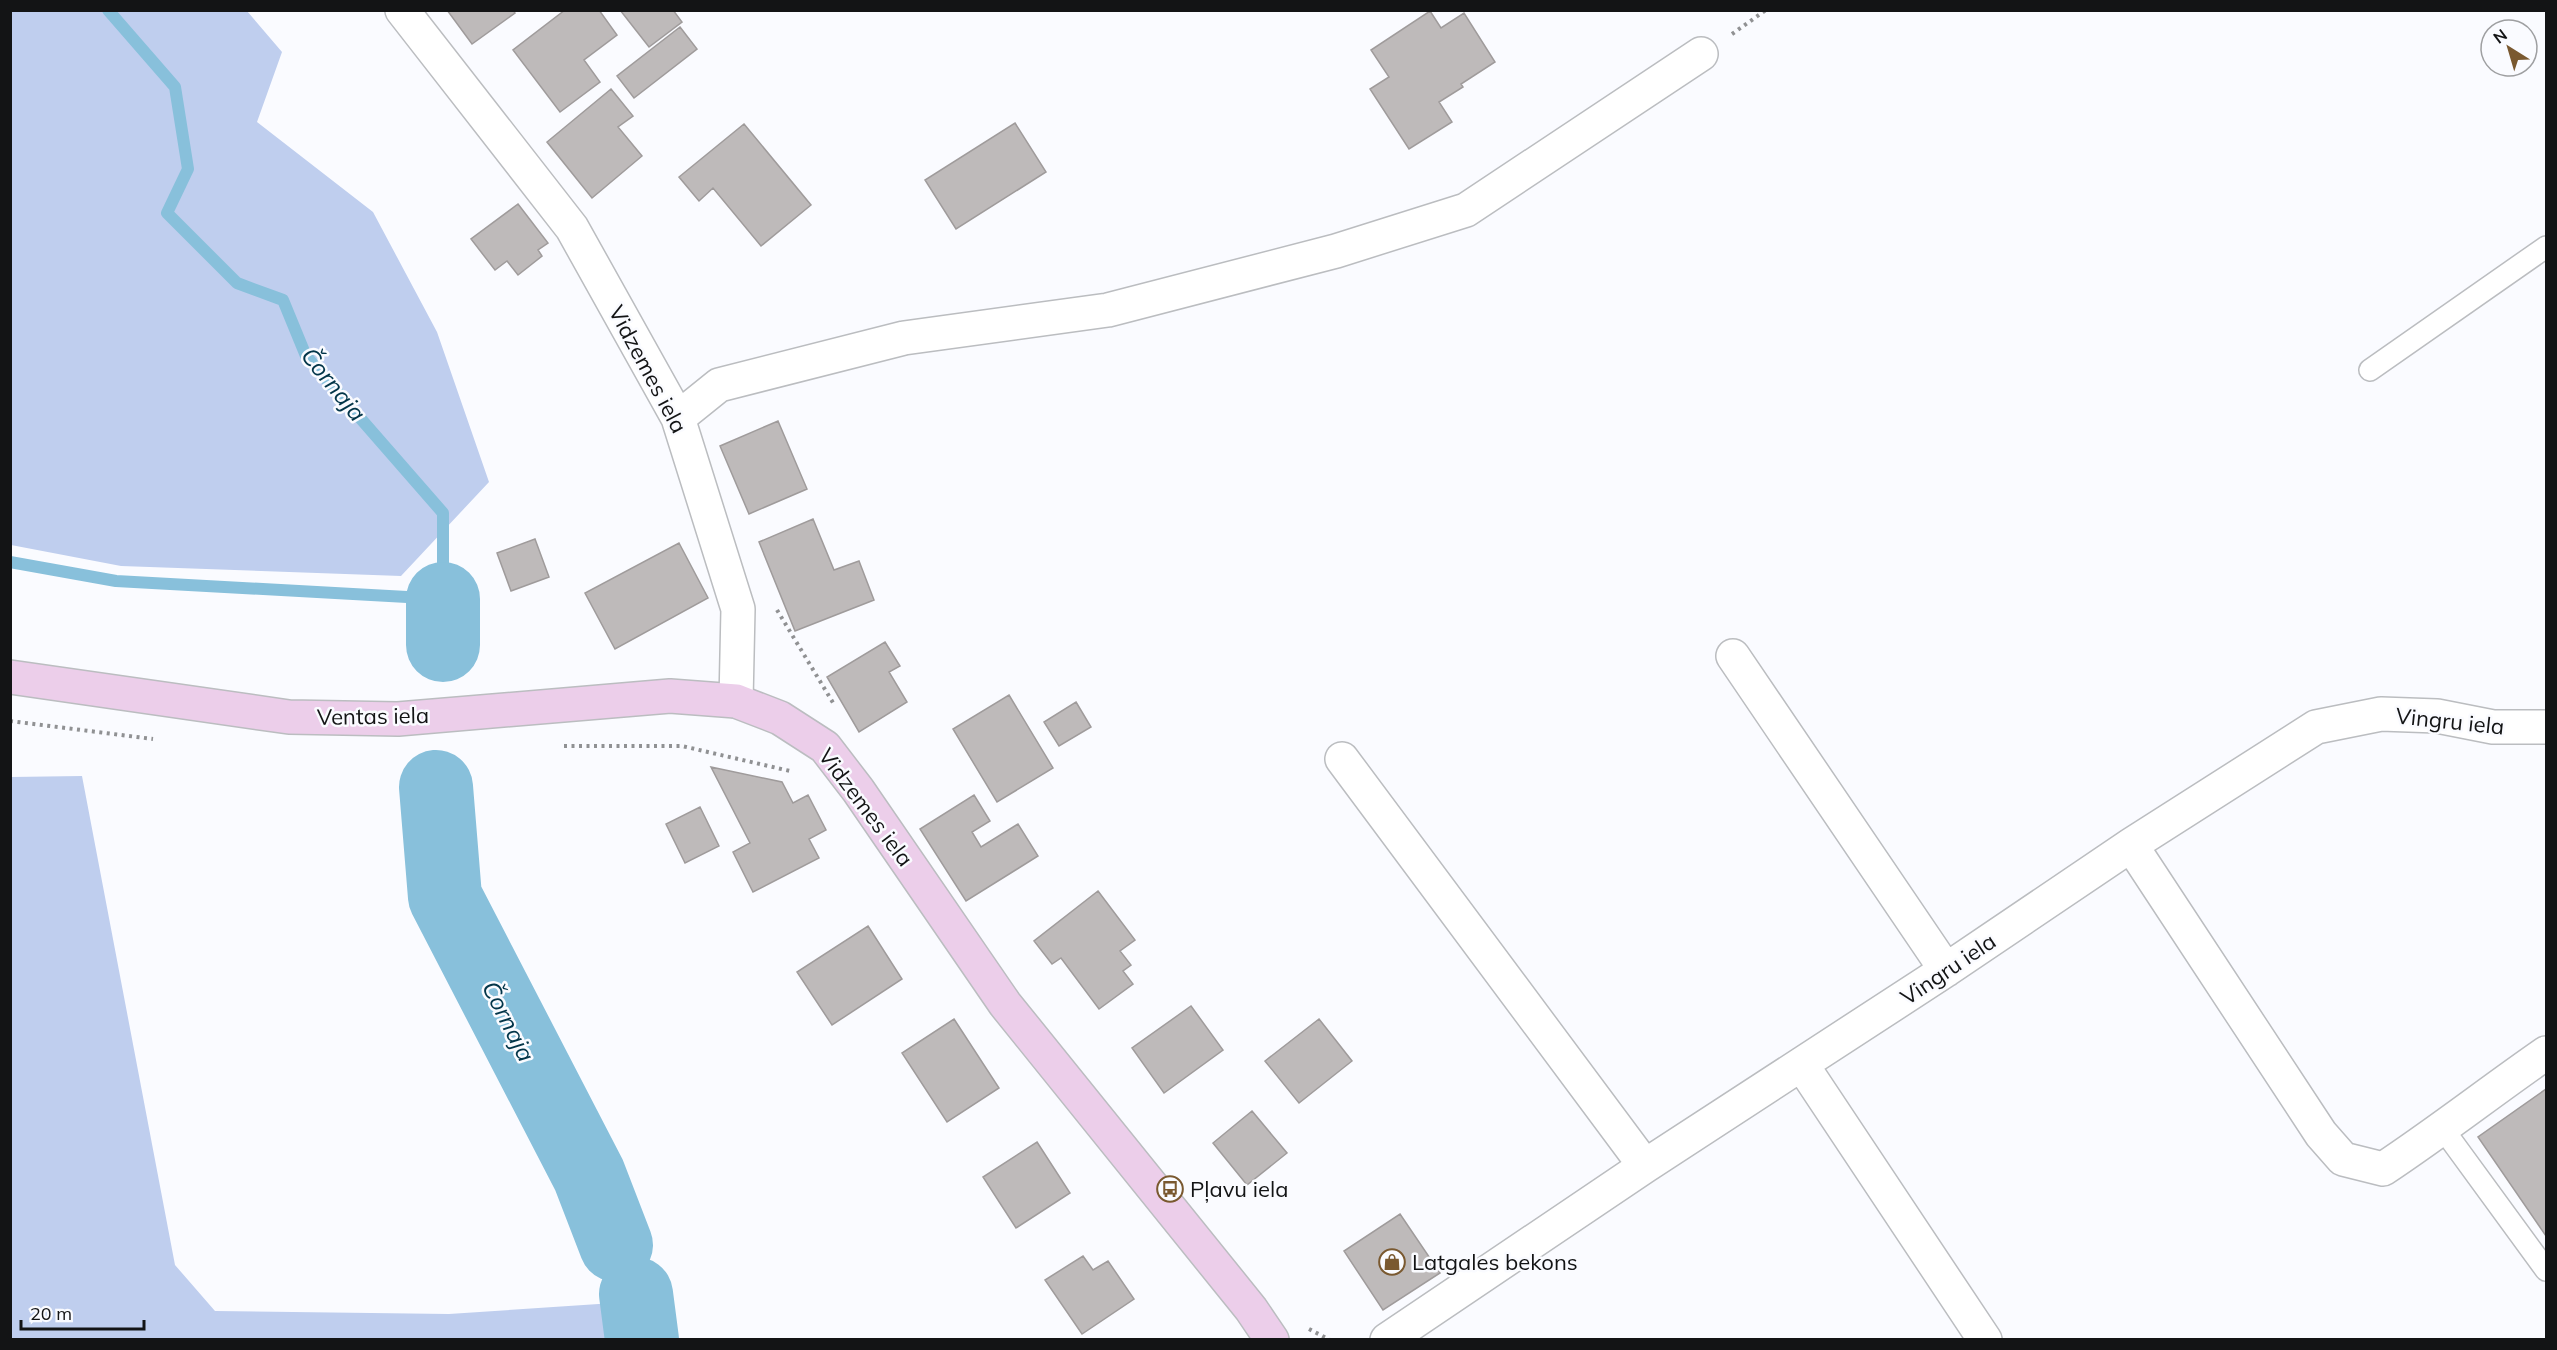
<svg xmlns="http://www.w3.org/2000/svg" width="2557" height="1350" font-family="Mulish,sans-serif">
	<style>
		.green { fill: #bfceee }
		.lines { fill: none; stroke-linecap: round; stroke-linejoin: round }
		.stream { stroke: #88c0db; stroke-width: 12 }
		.river { stroke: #88c0db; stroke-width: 74 }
		.building { fill: #bebaba; stroke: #9f9b9b; stroke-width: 1.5 }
		.lane-casing { stroke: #bbbdc0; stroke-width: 24 }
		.street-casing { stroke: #bbbdc0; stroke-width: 36 }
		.secondary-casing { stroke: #bbbdc0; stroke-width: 36 }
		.path { stroke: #909193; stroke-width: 4; stroke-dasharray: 3 4.5; stroke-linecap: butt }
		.lane { stroke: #fff; stroke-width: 21 }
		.street { stroke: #fff; stroke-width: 33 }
		.secondary { stroke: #ecceea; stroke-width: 33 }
		.labels { text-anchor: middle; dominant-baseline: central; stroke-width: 5; stroke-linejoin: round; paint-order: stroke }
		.street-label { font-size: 22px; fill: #131415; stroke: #fafbff }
		.poi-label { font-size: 22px; fill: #131415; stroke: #fafbff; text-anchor: start }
		.water-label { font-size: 24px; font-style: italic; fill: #023549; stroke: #fafbff }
	</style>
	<rect width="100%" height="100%" fill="#fafbff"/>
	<!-- green -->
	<path class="green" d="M 10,11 L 247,11 L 282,52 L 257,122 L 373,212 L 437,332 L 489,482 L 401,576 L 121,566 L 11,545 Z
		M 82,776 L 175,1265 L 215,1311 L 449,1314 L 659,1300 L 668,1339 L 11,1339 L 11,777 Z"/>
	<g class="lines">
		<!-- stream -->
		<path class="stream" d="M 10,562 L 116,581 L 443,599 L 443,513 L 306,356 L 283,300 L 237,283 L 167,213 L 188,169 L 175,87 L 108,10"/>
		<!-- river -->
		<path class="river" d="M 443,599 L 443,645
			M 436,787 L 445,897 L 589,1175 L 616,1245
			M 636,1294 L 642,1340"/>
	</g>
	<!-- building -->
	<path class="building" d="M 447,10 L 513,10 L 515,13 L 472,44 Z
		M 565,10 L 599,10 L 617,35 L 584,60 L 600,82 L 560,112 L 513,50 Z
		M 620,10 L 673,10 L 682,22 L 649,47 Z
		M 1430,11 L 1441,28 L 1464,13 L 1495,62 L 1461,84 L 1463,87 L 1439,102 L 1452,122 L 1409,149 L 1370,89 L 1389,77 L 1371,50 Z
		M 680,27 L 697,49 L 634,98 L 617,76 Z
		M 611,89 L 633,116 L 618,127 L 642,156 L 592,198 L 547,142 Z
		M 1015,123 L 1046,172 L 956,229 L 925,180 Z
		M 744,124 L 811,205 L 761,246 L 713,188 L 699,201 L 679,177 Z
		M 518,204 L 548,243 L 538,250 L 542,256 L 518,275 L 507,261 L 495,270 L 471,239 Z
		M 778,421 L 807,489 L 749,514 L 720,446 Z
		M 813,519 L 834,570 L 859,561 L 874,600 L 795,631 L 759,542 Z
		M 535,539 L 549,577 L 511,591 L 497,553 Z
		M 679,543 L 708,598 L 615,649 L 585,593 Z
		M 885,642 L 900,666 L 889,672 L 907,702 L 859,732 L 827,677 Z
		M 1009,695 L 1053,768 L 997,802 L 953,729 Z
		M 1076,702 L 1091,727 L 1059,746 L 1044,722 Z
		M 711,767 L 782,782 L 793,803 L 808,795 L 826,830 L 809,839 L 819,858 L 753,892 L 733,852 L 750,843 Z
		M 974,795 L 990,821 L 972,832 L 981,847 L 1018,824 L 1038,856 L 966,901 L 920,829 Z
		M 700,807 L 719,846 L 685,863 L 666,824 Z
		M 1098,891 L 1135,940 L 1120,951 L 1131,965 L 1123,971 L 1133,984 L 1099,1009 L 1061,958 L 1052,964 L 1034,941 Z
		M 868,926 L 902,979 L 832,1025 L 797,972 Z
		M 1191,1006 L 1223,1050 L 1164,1093 L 1132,1048 Z
		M 954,1019 L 999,1088 L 947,1122 L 902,1053 Z
		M 1319,1019 L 1352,1061 L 1299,1103 L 1265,1061 Z
		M 2546,1089 L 2546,1236 L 2478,1137 Z
		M 1252,1111 L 1287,1153 L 1247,1185 L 1213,1143 Z
		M 1037,1142 L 1070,1193 L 1016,1228 L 983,1177 Z
		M 1400,1214 L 1440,1273 L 1383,1310 L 1344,1251 Z
		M 1083,1256 L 1093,1270 L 1108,1261 L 1134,1299 L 1082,1334 L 1045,1280 Z"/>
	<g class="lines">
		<!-- lane casing -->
		<g class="lane-casing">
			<path id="lane" d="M 2370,370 L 2546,247
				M 2443,1129 L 2546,1270"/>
		</g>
		<!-- street casing -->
		<g class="street-casing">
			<path id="street" d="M 402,10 L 572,228 L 678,418 L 738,609 L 736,701
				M 678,418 L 719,385 L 904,338 L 1108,310 L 1336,251 L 1466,210 L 1701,54
				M 1733,656 L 1946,970
				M 1342,759 L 1645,1166
				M 2131,845 L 2321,1134 L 2343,1159 L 2383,1169 C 2439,1132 2491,1091 2546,1053
				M 1802,1065 L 1985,1340
				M 1387,1340 L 1645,1166 L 1946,970 L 2131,845 L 2316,727 L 2381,714 L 2437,716 L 2493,727 L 2546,727"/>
		</g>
		<!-- secondary casing -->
		<g class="secondary-casing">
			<path id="secondary" d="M 10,677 L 289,717 L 398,719 L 670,696 L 736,701 L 780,718 L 825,747 L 858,790 L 1005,1004 L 1251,1309 L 1272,1340"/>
		</g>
		<!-- path -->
		<path class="path" d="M 1732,34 L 1766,10
			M 777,610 L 835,706
			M 10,721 L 153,739
			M 564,746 L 682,746 L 790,771
			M 1309,1329 L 1330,1340"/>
		<!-- lane -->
		<use href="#lane" class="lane"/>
		<!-- street -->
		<use href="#street" class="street"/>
		<!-- secondary -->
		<use href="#secondary" class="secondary"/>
	</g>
	<!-- icons -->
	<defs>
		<g id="bus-ring" transform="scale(1.35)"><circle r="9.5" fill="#fafbff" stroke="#7a5930" stroke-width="1.5"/><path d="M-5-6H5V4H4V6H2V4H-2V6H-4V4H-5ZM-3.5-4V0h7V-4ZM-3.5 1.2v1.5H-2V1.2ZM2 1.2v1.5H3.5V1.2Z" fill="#7a5930"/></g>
		<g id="shop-ring" transform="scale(1.35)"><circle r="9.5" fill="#fafbff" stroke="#7a5930" stroke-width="1.5"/><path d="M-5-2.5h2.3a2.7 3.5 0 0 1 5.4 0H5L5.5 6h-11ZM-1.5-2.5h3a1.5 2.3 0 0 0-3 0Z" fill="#7a5930"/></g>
	</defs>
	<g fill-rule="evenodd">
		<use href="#bus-ring" x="1170" y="1189"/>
		<use href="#shop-ring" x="1392" y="1262"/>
	</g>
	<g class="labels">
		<!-- street labels -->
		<g class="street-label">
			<text transform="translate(648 369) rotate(62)">Vidzemes iela</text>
			<text transform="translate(373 716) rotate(-1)">Ventas iela</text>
			<text transform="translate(2450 721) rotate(6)">Vingru iela</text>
			<text transform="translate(866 807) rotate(53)">Vidzemes iela</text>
			<text transform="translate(1948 969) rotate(-34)">Vingru iela</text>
		</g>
		<!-- poi labels -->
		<g class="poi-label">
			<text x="1190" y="1189">Pļavu iela</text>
			<text x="1412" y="1262">Latgales bekons</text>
		</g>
		<!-- water labels -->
		<g class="water-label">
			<text transform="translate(334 384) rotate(51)">Čornaja</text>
			<text transform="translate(509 1021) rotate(63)">Čornaja</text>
		</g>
	</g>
	<!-- border -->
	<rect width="2557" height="1350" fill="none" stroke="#131415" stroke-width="24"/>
	<!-- north arrow -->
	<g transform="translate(2509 48) rotate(323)"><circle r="28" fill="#fafbff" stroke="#9e9fa1" stroke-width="1.5"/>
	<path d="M0-4.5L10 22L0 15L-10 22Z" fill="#7a5930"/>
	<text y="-9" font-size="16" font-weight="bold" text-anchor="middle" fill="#131415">N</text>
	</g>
	<!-- scale -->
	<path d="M21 1320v9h123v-9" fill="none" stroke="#131415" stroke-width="3"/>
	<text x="30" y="1320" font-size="18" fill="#131415" stroke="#fafbff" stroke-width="4.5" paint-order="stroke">20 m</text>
</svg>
